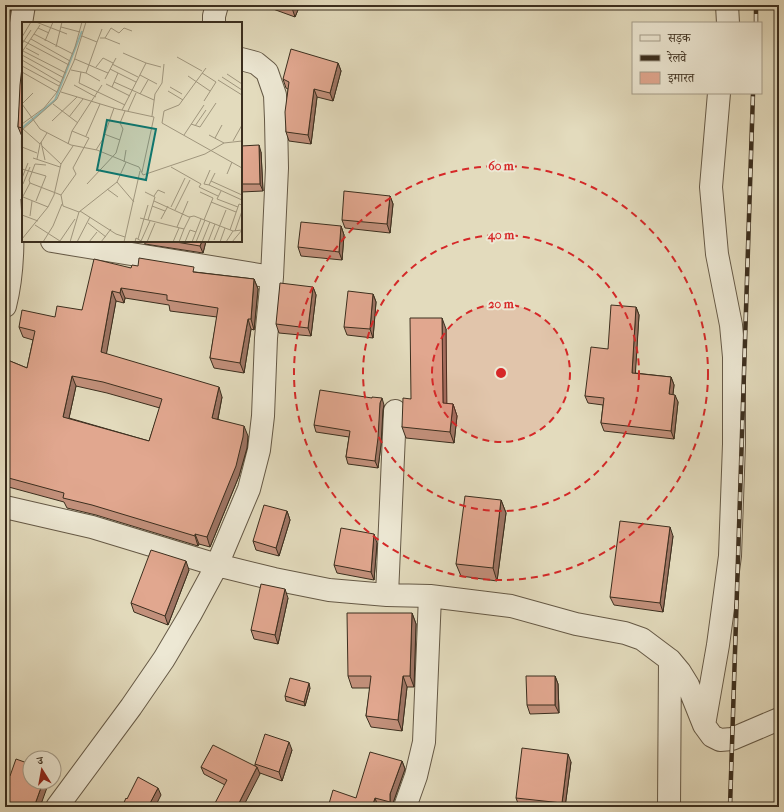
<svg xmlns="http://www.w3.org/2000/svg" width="784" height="812" font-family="'IM FELL French Canon','Noto Serif Devanagari',serif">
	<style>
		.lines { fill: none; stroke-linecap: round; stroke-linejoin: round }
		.minor-casing { stroke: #655946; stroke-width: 24 }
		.minor { stroke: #ede8d4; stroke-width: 22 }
		.rail-casing { stroke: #3b2e1e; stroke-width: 4.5 }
		.rail { stroke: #ede8d4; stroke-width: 3; stroke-dasharray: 9; stroke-linecap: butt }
		.wall { fill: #c2907b; stroke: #3b2e1e; fill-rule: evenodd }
		.shaded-wall { fill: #9e7564; stroke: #3b2e1e }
		.building { fill: #e1a78f; stroke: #3b2e1e; fill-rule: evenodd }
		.ring { fill: none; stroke: #d62828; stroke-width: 2; stroke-dasharray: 7 5 }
		.inset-river { fill: none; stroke: #95bbb4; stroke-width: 2 }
		.inset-road { fill: none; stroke: #a0967d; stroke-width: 1 }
		.view { fill: #0f766e; fill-opacity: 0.15; stroke: #0f766e; stroke-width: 2 }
		.inset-edge { fill: none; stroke: #3b2e1e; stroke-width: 2 }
		.centre { fill: #d62828; stroke: #ede8d4; stroke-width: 2 }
		.ring-label { font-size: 12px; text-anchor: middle; font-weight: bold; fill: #d62828; stroke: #ede8d4; stroke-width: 4; stroke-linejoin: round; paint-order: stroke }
	</style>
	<rect width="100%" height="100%" fill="#e3dbbd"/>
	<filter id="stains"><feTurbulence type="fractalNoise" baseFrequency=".005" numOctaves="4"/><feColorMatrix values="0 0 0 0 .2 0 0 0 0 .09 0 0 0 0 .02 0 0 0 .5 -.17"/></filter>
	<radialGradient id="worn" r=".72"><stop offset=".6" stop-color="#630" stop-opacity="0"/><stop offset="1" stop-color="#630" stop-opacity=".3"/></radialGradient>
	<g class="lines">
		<!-- minor casing -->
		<g class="minor-casing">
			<path id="minor" d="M 727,5 L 728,23
				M 214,23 L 214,16 L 217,5
				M 52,241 L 272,277
				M 5,306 C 18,255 10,203 10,151 C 9,102 16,53 24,5
				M 5,507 L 92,527 L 217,565 L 274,579 L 329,590 L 387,595 L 430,596 L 511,606 L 576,624 L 625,633 L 642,639 L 670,660 L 680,672 L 688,685 L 704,725 L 712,736 L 720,740 L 732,739 L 779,719
				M 387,595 L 395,411
				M 704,725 L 718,645 L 730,556 L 734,444 L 734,357 L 731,325 L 717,254 L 711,187 L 719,93
				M 57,807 L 131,707 L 164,659 L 190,615 L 217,565 L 249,489 L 259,450 L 263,416 L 266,338 L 272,277 L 277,168 L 276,119 L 275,95 L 267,72 L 256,63 L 241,59
				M 405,807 L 416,776 L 424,742 L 430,596
				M 669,807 L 670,660"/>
		</g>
		<!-- minor -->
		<use href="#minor" class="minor"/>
		<!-- rail casing -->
		<g class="rail-casing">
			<path id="rail" d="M 756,23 L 756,5
				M 730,807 L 753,93"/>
		</g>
		<!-- rail -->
		<use href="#rail" class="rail"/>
	</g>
	<!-- wall -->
	<path class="wall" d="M 262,5 L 300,5 L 295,17 Z
		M 23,58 L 23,139 L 18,127 Z
		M 338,63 L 341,71 L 333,101 L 317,97 L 311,144 L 289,141 L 286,132 L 288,89 L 286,88 L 283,79 Z
		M 241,146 L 261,152 L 263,191 L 241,192 Z
		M 390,196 L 393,204 L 390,233 L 345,228 L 342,220 Z
		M 341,226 L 344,235 L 342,260 L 301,256 L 298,247 Z
		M 144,241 L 206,241 L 203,253 L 145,244 Z
		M 131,268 L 195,272 L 254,279 L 258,289 L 254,330 L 251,329 L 244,373 L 214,368 L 210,358 L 217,317 L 170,311 L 169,305 L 125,298 L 124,303 L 116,301 L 106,354 L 222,397 L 218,419 L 248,436 L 247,448 L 239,476 L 210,547 L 199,544 L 198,546 L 96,515 L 67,508 L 64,502 L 5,486 L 5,359 L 27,368 L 33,340 L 23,337 L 19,327 L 82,310 ZM 76,386 L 107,393 L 160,408 L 149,441 L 69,418 Z
		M 313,287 L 316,295 L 311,336 L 279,333 L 276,324 Z
		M 373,294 L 376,302 L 373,338 L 347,335 L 344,327 Z
		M 636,307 L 639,315 L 635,373 L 671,377 L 674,385 L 673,394 L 678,402 L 674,439 L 604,431 L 601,423 L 603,405 L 588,403 L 585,396 L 608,349 Z
		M 446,329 L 446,404 L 453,404 L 457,416 L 454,443 L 406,438 L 402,427 L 411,399 Z
		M 384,405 L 383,410 L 381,445 L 378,468 L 348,464 L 346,457 L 349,437 L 316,432 L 314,425 Z
		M 501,500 L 506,513 L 497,581 L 461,576 L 456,564 Z
		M 287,511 L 290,520 L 279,556 L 256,550 L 253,541 Z
		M 673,536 L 663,612 L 614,605 L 610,597 Z
		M 377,543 L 374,580 L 337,573 L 334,565 Z
		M 189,570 L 168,625 L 134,612 L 131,603 Z
		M 288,598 L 278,644 L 254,639 L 251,630 Z
		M 412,613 L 416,624 L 414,687 L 407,687 L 402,731 L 371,727 L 366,716 L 370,688 L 352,688 L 348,676 Z
		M 555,676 L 558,684 L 559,713 L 530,714 L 527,705 Z
		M 310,688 L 305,706 L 286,701 L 285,696 Z
		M 292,750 L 282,781 L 260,773 L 260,774 L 225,785 L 204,774 L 201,767 L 255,766 L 255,764 Z
		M 402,761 L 405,769 L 393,803 L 393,807 L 381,807 L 356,798 Z
		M 571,762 L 565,807 L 525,807 L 519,806 L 516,798 Z"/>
	<!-- shaded-wall -->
	<path class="shaded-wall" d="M 5,5 L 11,5 L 5,50 Z
		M 293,5 L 300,5 L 295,17 L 292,8 Z
		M 338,63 L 341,71 L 333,101 L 330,93 Z
		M 314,89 L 317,97 L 311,144 L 308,135 Z
		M 259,145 L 261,152 L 263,191 L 260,184 Z
		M 390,196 L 393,204 L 390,233 L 387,224 Z
		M 341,226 L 344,235 L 342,260 L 339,252 Z
		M 202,241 L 206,241 L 203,253 L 200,246 Z
		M 254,279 L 258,289 L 254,330 L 251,319 Z
		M 313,287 L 316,295 L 311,336 L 308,328 Z
		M 121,288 L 125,298 L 124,303 L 120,293 Z
		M 112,291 L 116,301 L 105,362 L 101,352 Z
		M 373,294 L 376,302 L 373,338 L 370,329 Z
		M 636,307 L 639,315 L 635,380 L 632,373 Z
		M 442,318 L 446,329 L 447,414 L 443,403 Z
		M 248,319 L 251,329 L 244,373 L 240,363 Z
		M 72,376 L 76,386 L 67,427 L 63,417 Z
		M 671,377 L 674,385 L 672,402 L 669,394 Z
		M 219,387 L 222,397 L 216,428 L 212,418 Z
		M 675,395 L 678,402 L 674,439 L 671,431 Z
		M 382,398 L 384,405 L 383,410 L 381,445 L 378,468 L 375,461 L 380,403 Z
		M 453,404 L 457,416 L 454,443 L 450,432 Z
		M 244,426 L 248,436 L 247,448 L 239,476 L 210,547 L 207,537 Z
		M 501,500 L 506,513 L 497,581 L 493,568 Z
		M 287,511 L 290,520 L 279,556 L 276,548 Z
		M 670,527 L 673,536 L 663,612 L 660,603 Z
		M 195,534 L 199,544 L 198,546 L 195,536 Z
		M 374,534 L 377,543 L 374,580 L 371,572 Z
		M 186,561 L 189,570 L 168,625 L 165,616 Z
		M 285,589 L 288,598 L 278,644 L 275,635 Z
		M 412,613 L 416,624 L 414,687 L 410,676 Z
		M 403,676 L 407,687 L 402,731 L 398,720 Z
		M 555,676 L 558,684 L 559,713 L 555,705 Z
		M 309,683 L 310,688 L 305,706 L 304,702 Z
		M 289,742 L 292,750 L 282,781 L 279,772 Z
		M 568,754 L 571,762 L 565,807 L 563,807 L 562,803 Z
		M 402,761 L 405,769 L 393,803 L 393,807 L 392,807 L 390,802 L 390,794 Z
		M 257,767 L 260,774 L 243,807 L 237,807 Z
		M 43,782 L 49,782 L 40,807 L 34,807 Z
		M 158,788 L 161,795 L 155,807 L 148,807 Z
		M 375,798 L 378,806 L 378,807 L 372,807 Z"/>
	<!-- building -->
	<path class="building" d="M 283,5 L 293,5 L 292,8 Z
		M 291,49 L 338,63 L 330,93 L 314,89 L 308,135 L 286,132 L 285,112 L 289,82 L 283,79 Z
		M 23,58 L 23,128 L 18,127 L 20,85 Z
		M 259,145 L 260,184 L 241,184 L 241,146 Z
		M 344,191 L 390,196 L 387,224 L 342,220 Z
		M 21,199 L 23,200 L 23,222 L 22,222 Z
		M 301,222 L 341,226 L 339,252 L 298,247 Z
		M 170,241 L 202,241 L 200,246 Z
		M 139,258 L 194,267 L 193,272 L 254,279 L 251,319 L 248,319 L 240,363 L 210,358 L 218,308 L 167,300 L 167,295 L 121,288 L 120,293 L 112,291 L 101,352 L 219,387 L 212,418 L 244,426 L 243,437 L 236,466 L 207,537 L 195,534 L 195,536 L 92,505 L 63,498 L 64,493 L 5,477 L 5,359 L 27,368 L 35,331 L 19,327 L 22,310 L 55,317 L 57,306 L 82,310 L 94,259 L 131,268 L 132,265 L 138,266 ZM 72,376 L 103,382 L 162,399 L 149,441 L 63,417 Z
		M 280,283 L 313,287 L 308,328 L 276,324 Z
		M 348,291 L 373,294 L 370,329 L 344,327 Z
		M 611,305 L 636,307 L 632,373 L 671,377 L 669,394 L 675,395 L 671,431 L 601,423 L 604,398 L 585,396 L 591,347 L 608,349 Z
		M 410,318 L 442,318 L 443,403 L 453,404 L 450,432 L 402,427 L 403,398 L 411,399 Z
		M 320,390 L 372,398 L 372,397 L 382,398 L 380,403 L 378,438 L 375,461 L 346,457 L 350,431 L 314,425 Z
		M 465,496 L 501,500 L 493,568 L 456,564 Z
		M 264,505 L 287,511 L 276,548 L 253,541 Z
		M 620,521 L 670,527 L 660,603 L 610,597 Z
		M 341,528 L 374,534 L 371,572 L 334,565 Z
		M 151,550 L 186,561 L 165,616 L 131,603 Z
		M 261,584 L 285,589 L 275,635 L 251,630 Z
		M 347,613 L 412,613 L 410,676 L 403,676 L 398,720 L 366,716 L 371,676 L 348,676 Z
		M 526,676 L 555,676 L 555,705 L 527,705 Z
		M 290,678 L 309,683 L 304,702 L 285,696 Z
		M 265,734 L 289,742 L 279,772 L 255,764 Z
		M 213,745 L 257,767 L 237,807 L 213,807 L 227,780 L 201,767 Z
		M 522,748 L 568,754 L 562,803 L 516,798 Z
		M 370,752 L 402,761 L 390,794 L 390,802 L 375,798 L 372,807 L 328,807 L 333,790 L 356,798 Z
		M 16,759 L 30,764 L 30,782 L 43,782 L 34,807 L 5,807 L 5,774 L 10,776 Z
		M 138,777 L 158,788 L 148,807 L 122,807 L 126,798 L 127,799 Z"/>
	<!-- distance rings -->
	<circle cx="501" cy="373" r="69" fill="#d62828" fill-opacity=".12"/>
	<g class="ring">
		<circle cx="501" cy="373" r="69"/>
		<circle cx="501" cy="373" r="138"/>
		<circle cx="501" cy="373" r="207"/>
	</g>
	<!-- overview -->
	<g transform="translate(22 22)">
		<rect width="220" height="220" fill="#e3dbbd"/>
		<path class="inset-river" d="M 0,106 L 33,78 L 60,9"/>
		<path class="inset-road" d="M 14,0 L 45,12M 39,5 L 58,10M 16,6 L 27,11M 12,12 L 51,32M 60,14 L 75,20 L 64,51M 0,15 L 9,0M 78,16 L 83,16 L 89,6 L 97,11 L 102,6 L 110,9M 83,16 L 98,22M 9,17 L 48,39M 0,18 L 47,43M 23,19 L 31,0M 75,20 L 80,7M 0,22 L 9,8M 34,25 L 40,0M 4,26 L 17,33M 1,29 L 44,51M 0,30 L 18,3M 0,33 L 42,56M 155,35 L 180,49M 53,37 L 86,51M 0,38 L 39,61M 124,41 L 139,45M 90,42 L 116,55M 0,44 L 37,64M 74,45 L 81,36 L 91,41M 184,46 L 157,83 L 142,89 L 140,101 L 220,146M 88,47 L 114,60M 49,48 L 64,51 L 78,59M 0,50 L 35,70M 59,50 L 57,61 L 103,83M 180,51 L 194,60 L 182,79M 205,52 L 220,62M 118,53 L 135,62M 166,54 L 188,69M 200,55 L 220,68M 83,57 L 94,36M 196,58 L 220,73M 92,60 L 132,78M 84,62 L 108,74M 52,63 L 74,75M 90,65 L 96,51M 148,65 L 160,72M 146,69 L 161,78M 39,70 L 95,87 L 132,95 L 120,150M 11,71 L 0,82 L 18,107 L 49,123 L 75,128 L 109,142 L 117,145 L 121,153 L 183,132 L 202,121 L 220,119M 118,72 L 126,58M 31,82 L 56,101M 100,88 L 124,41 L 101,31M 106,89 L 114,71M 130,94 L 133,72 L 140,61 L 142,42M 47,95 L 61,77M 30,99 L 55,75M 0,102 L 22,86 L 35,70 L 53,25 L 60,0M 169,102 L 178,105 L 194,81M 173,104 L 184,88M 1,107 L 18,122M 0,108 L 35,77 L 52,39 L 64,0M 50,109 L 67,116 L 51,146 L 54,152 L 39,173 L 41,184 L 57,190M 82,112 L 98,118M 162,113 L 182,83M 187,113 L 202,121M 64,114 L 78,82M 193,116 L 200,103M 211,119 L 220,103M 19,120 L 23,138M 46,122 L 50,109 L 80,63M 20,124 L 39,142M 0,125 L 15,131M 74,128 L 81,117 L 92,86M 11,136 L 38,145M 15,137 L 18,122 L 25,111M 102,140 L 104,128M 149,145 L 179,162 L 177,165 L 196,174M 0,147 L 24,154 L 14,179M 188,148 L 182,162 L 187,163 L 193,151M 205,152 L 210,140M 0,156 L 6,141M 189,159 L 220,173M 95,160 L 112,180M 8,161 L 39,173M 1,162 L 8,145M 65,162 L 94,131 L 101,107 L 98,101 L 103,89M 187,163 L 220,178M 85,167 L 96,175M 199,169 L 195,177 L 216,185M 123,170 L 133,175 L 126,198M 178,170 L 191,176 L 182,198M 132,174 L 136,168 L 143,171M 1,175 L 26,185M 0,176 L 8,161 L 7,158 L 13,142 L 24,143M 132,179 L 167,195 L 172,194 L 211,209 L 220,208M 189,180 L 214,190M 130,184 L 143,189M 149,185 L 163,156M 153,188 L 168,158M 58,189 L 94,212 L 103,215M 0,193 L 16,199M 8,194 L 10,179M 118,196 L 162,207 L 168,195M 139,197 L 146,184M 66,201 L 84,215M 13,203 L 38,219 L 53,197M 155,205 L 166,179M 208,208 L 217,182 L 220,183M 213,209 L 220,189M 0,217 L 26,185 L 32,173 L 39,142 L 51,124M 116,217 L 126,183M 192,218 L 204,188M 119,219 L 128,199M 21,220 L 31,204 L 40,182M 48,220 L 57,190 L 95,160 L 104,140M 55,220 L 68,195M 67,220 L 75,210M 79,220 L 89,207M 102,220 L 118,149M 113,220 L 114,216 L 121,220M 125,220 L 133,201M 151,220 L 157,206M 157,220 L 162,207M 163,220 L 168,208 L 174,210M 170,220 L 179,197M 174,220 L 183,198M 180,220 L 188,200M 186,220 L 193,202M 198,220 L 203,206M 204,220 L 211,209M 210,220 L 220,208"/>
		<path class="view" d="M 85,98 L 134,107 L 124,158 L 75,148 Z"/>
		<rect width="220" height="220" class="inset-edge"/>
	</g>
	<circle cx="501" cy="373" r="6" class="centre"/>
	<g class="ring-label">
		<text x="501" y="170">60 m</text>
		<text x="501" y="239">40 m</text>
		<text x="501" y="308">20 m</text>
	</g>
	<!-- margin -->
	<rect width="784" height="812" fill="none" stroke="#e3dbbd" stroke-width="20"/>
	<rect x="6" y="6" width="772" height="800" fill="none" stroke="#3b2e1e" stroke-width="2"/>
	<rect x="10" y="10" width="764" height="792" fill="none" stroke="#3b2e1e"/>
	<!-- legend -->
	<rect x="632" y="22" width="130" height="72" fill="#ede8d4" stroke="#a69e8b"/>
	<rect x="640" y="35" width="20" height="6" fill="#ede8d4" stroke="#a69e8b"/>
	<text x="668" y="42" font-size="12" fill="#3b2e1e">सड़क</text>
	<rect x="640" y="55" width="20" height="6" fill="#3b2e1e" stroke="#a69e8b"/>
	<text x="668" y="62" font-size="12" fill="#3b2e1e">रेलवे</text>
	<rect x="640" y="72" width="20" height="12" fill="#e1a78f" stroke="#a69e8b"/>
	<text x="668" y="82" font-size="12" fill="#3b2e1e">इमारत</text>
	<!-- north arrow -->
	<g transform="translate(42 770) rotate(349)"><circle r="19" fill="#ede8d4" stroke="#a69e8b"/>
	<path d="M0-3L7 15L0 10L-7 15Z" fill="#8f2418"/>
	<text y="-6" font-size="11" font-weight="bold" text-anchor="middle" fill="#3b2e1e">उ</text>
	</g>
	<rect width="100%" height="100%" filter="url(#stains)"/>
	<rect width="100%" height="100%" fill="url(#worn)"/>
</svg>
